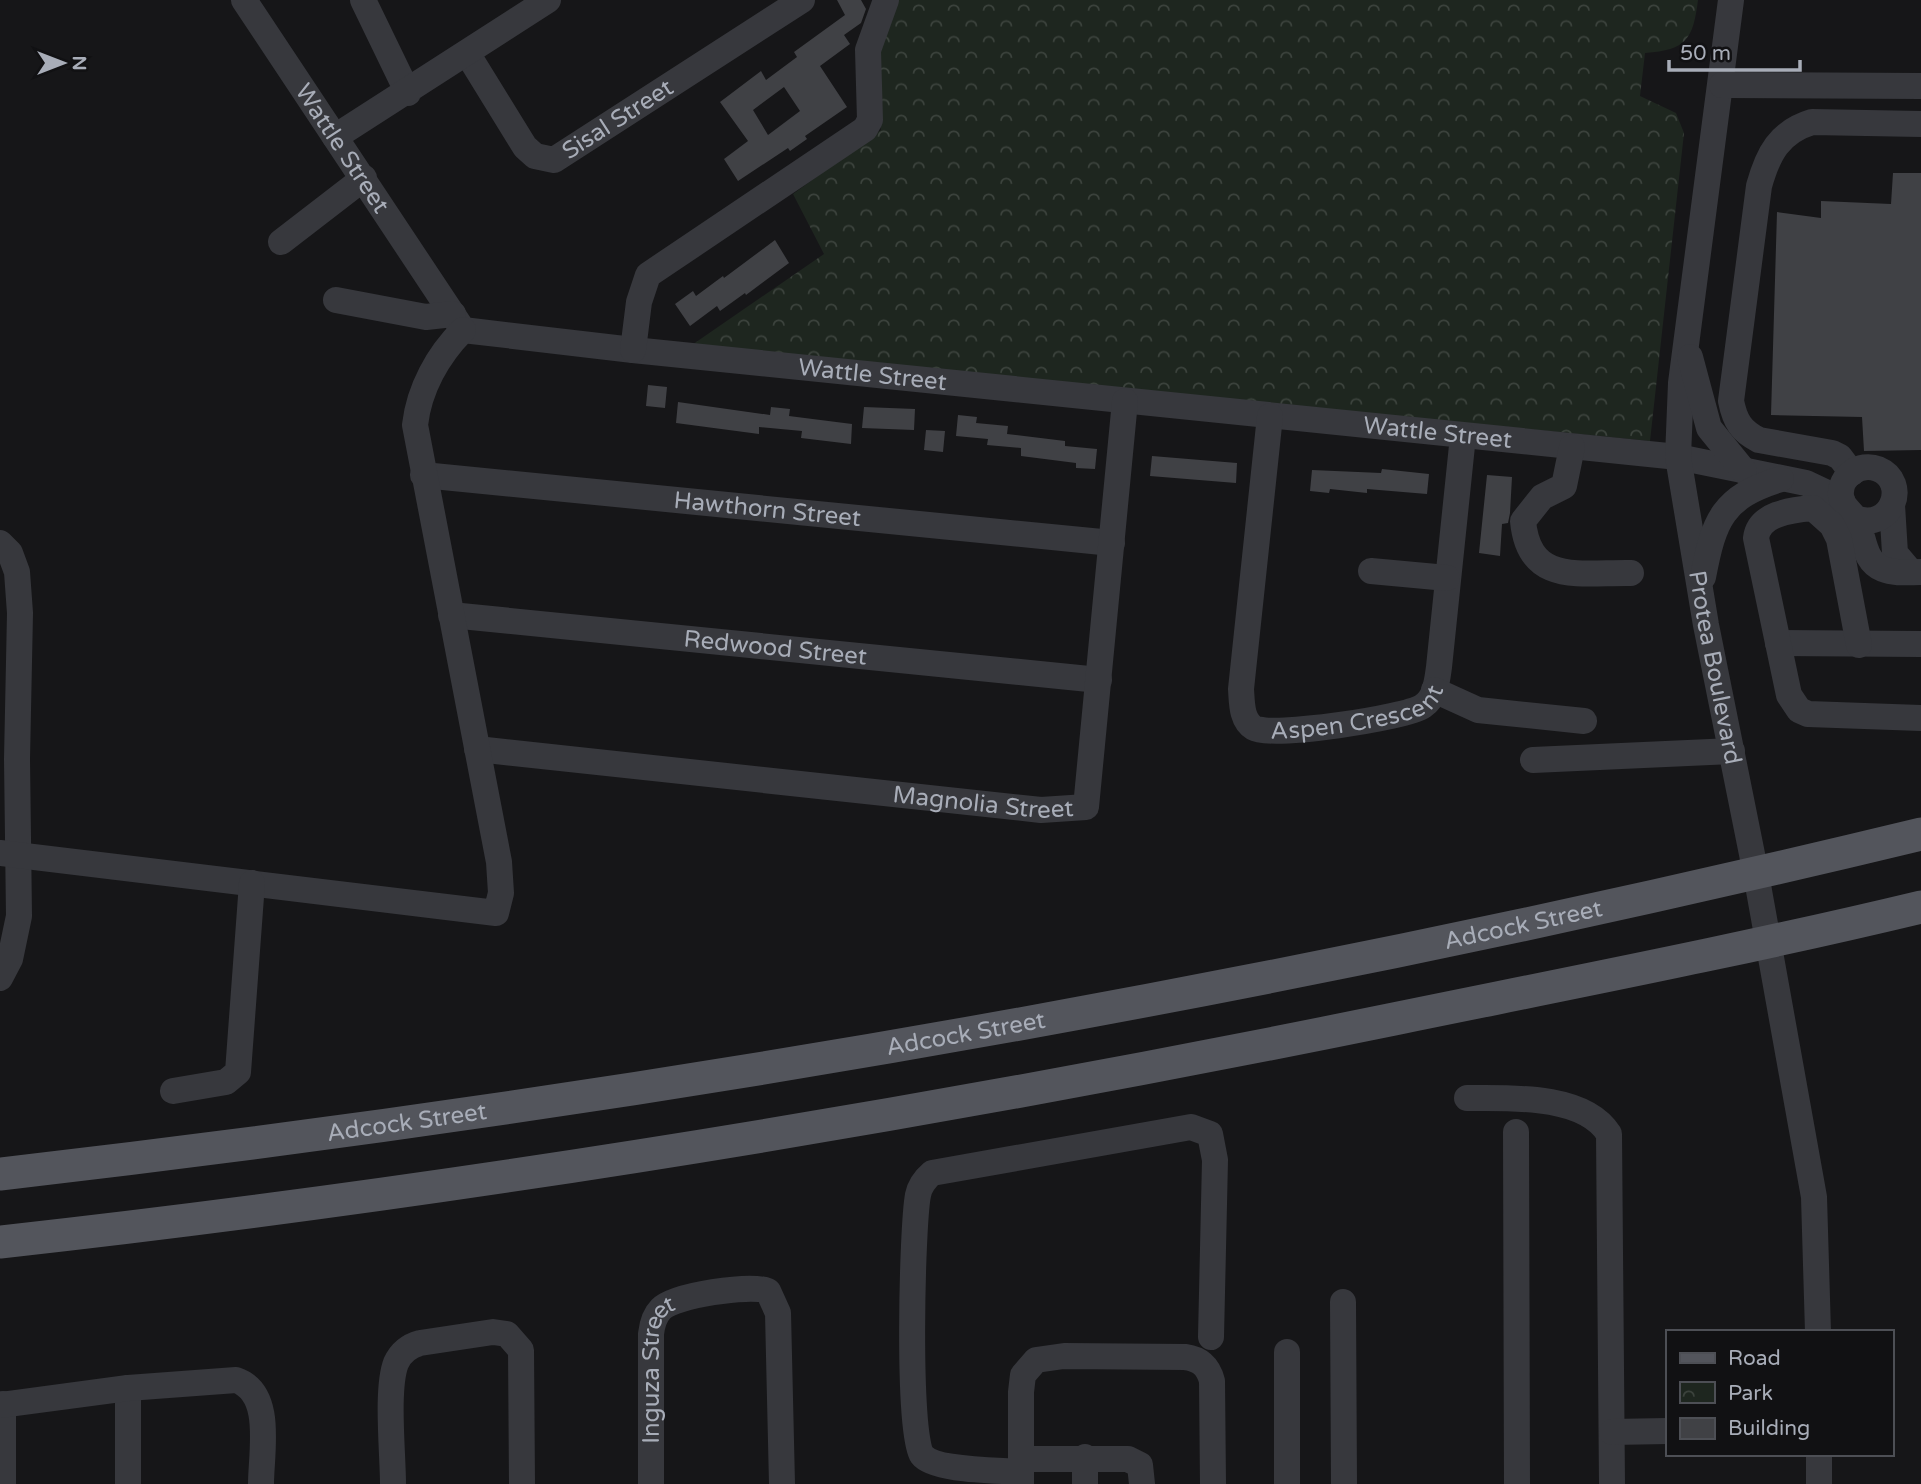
<svg xmlns="http://www.w3.org/2000/svg" width="1921" height="1484" font-family="'Varela Round',sans-serif">
	<style>
		.park { fill: url(#park-crowns) }
		.building { fill: #404145; fill-rule: evenodd }
		.lines { fill: none; stroke-linecap: round; stroke-linejoin: round }
		.minor { stroke: #37383d; stroke-width: 26 }
		.major { stroke: #53555c; stroke-width: 33 }
		.labels { text-anchor: middle; dominant-baseline: central; stroke-width: 5; stroke-linejoin: round; paint-order: stroke }
		.street-label { font-size: 24px; fill: #a8adb8; stroke: #111113 }
	</style>
	<defs>
		<pattern id="park-crowns" width="20" height="18" patternUnits="userSpaceOnUse" patternTransform="scale(1.75)"><rect width="20" height="18" fill="#1e261f"/><path d="M2 6a3 3 0 1 1 6 0M12 15a3 3 0 1 1 6 0" fill="none" stroke="#3c433d"/></pattern>
	</defs>
	<rect width="100%" height="100%" fill="#161618"/>
	<!-- park -->
	<path class="park" d="M 889,0 L 1698,0 C 1693,39 1687,50 1645,53 L 1640,96 L 1676,113 L 1684,133 L 1650,441 L 689,347 L 824,254 L 793,194 L 881,130 L 875,108 L 873,43 Z"/>
	<!-- building -->
	<path class="building" d="M 837,0 L 861,0 L 866,9 L 861,23 L 844,35 L 850,44 L 820,66 L 847,107 L 805,136 L 807,139 L 790,151 L 788,148 L 738,181 L 724,159 L 748,141 L 720,102 L 761,71 L 766,80 L 797,57 L 794,52 L 845,15 ZM 784,87 L 800,111 L 768,135 L 753,110 Z
		M 1893,173 L 1921,173 L 1921,450 L 1864,451 L 1862,417 L 1771,415 L 1777,212 L 1821,218 L 1821,201 L 1891,204 Z
		M 775,240 L 789,263 L 746,295 L 745,293 L 720,311 L 717,306 L 690,326 L 675,304 L 693,291 L 696,296 L 723,276 L 724,278 Z
		M 648,385 L 667,387 L 665,408 L 646,406 Z
		M 678,402 L 770,415 L 771,407 L 790,409 L 789,416 L 852,424 L 851,444 L 801,438 L 802,431 L 759,427 L 759,434 L 676,423 Z
		M 864,407 L 915,409 L 914,430 L 862,428 Z
		M 958,415 L 977,417 L 976,423 L 1008,426 L 1007,434 L 1065,441 L 1065,446 L 1097,449 L 1095,469 L 1076,468 L 1076,463 L 1021,456 L 1021,448 L 987,445 L 988,439 L 956,436 Z
		M 926,430 L 945,431 L 943,452 L 924,450 Z
		M 1152,456 L 1237,463 L 1236,483 L 1150,476 Z
		M 1382,469 L 1429,474 L 1427,494 L 1367,489 L 1367,493 L 1330,489 L 1329,493 L 1310,491 L 1312,470 L 1381,473 Z
		M 1487,475 L 1512,477 L 1510,513 L 1508,523 L 1502,524 L 1500,556 L 1479,553 Z"/>
	<g class="lines">
		<!-- minor -->
		<g class="minor">
			<path id="s1" d="M 244,0 L 463,330 L 633,350 L 1678,457 L 1806,483 L 1842,500"/>
			<path d="M 363,0 L 408,93"/>
			<path id="s2" d="M 1731,0 L 1681,383 L 1678,457 L 1706,625 L 1756,874 L 1814,1197 L 1818,1332"/>
			<path id="s3" d="M 467,53 L 525,147 L 535,156 L 554,160 L 802,0"/>
			<path d="M 1722,85 L 1921,86"/>
			<path d="M 335,137 L 548,0"/>
			<path d="M 281,242 L 364,178"/>
			<path d="M 336,300 L 426,317 L 453,314"/>
			<path d="M 633,350 L 639,302 L 648,275 L 865,129 L 870,120 L 868,50 L 886,0"/>
			<path d="M 1690,357 L 1709,428 L 1744,471"/>
			<path id="s4" d="M 1270,416 L 1241,689 C 1242,702 1241,720 1254,728 C 1270,738 1406,718 1423,706 C 1436,697 1437,681 1439,667 L 1463,436"/>
			<path d="M 1572,447 L 1564,486 L 1542,497 L 1523,521 C 1529,586 1581,572 1631,573"/>
			<path d="M 1852,473 L 1840,457 L 1832,453 L 1759,440 C 1741,431 1735,421 1731,401 L 1759,186 C 1768,154 1779,132 1812,122 L 1921,124"/>
			<path id="s5" d="M 423,475 L 1112,543"/>
			<path d="M 1892,505 L 1895,553 L 1911,572"/>
			<path d="M 1855,518 C 1892,532 1910,482 1878,469 C 1860,462 1839,476 1841,496 C 1842,507 1850,510 1855,518 C 1865,535 1862,561 1883,569 C 1895,574 1909,572 1921,572"/>
			<path d="M 0,543 L 10,553 L 17,572 L 20,613 L 17,759 L 19,916 L 10,959 L 0,978"/>
			<path d="M 1371,571 L 1447,578"/>
			<path d="M 1703,577 C 1714,520 1722,497 1781,479"/>
			<path id="s6" d="M 451,615 L 1099,680"/>
			<path d="M 1778,643 L 1921,644"/>
			<path d="M 1859,645 L 1839,539 L 1832,525 L 1813,508 C 1790,510 1759,514 1756,538 L 1789,695 L 1799,710 L 1808,714 L 1921,718"/>
			<path d="M 1434,690 L 1478,710 L 1584,721"/>
			<path id="s7" d="M 477,749 L 1041,810 L 1086,807 L 1125,401"/>
			<path d="M 1533,760 L 1732,751"/>
			<path d="M 0,853 L 496,913 L 501,893 L 499,862 L 415,425 C 419,389 438,355 463,330"/>
			<path d="M 173,1091 L 226,1082 L 238,1072 L 252,883"/>
			<path d="M 1467,1098 C 1509,1098 1584,1094 1609,1134 L 1612,1484"/>
			<path d="M 1516,1132 L 1517,1484"/>
			<path d="M 1343,1302 L 1344,1484"/>
			<path d="M 128,1388 L 128,1484"/>
			<path d="M 3,1404 L 3,1484"/>
			<path d="M 0,1405 L 128,1388 L 236,1380 C 274,1393 261,1452 261,1484"/>
			<path d="M 1612,1432 L 1667,1431"/>
			<path d="M 1819,1454 L 1819,1484"/>
			<path d="M 1085,1457 L 1085,1484"/>
			<path d="M 1021,1459 L 1128,1459 L 1140,1465 L 1142,1484"/>
			<path d="M 1021,1472 C 1000,1470 934,1471 922,1455 C 907,1435 912,1226 918,1195 C 920,1185 925,1179 932,1173 L 1191,1127 L 1210,1134 L 1215,1160 L 1211,1337"/>
			<path d="M 393,1484 C 393,1454 386,1389 396,1363 C 401,1352 409,1346 420,1343 L 493,1332 L 507,1334 L 521,1350 L 522,1484"/>
			<path id="s8" d="M 651,1484 L 651,1334 C 652,1325 654,1316 661,1309 C 675,1295 750,1284 768,1291 L 778,1313 L 782,1484"/>
			<path d="M 1021,1484 L 1021,1392 L 1023,1375 L 1036,1360 L 1064,1356 L 1185,1357 C 1200,1359 1208,1366 1212,1381 L 1213,1484"/>
			<path d="M 1287,1484 L 1287,1352"/>
		</g>
		<!-- major -->
		<g class="major">
			<path id="s9" d="M 0,1174 C 647,1100 1288,987 1921,834"/>
			<path d="M 0,1242 C 468,1190 933,1113 1394,1019 C 1570,983 1746,949 1921,907"/>
		</g>
	</g>
	<g class="labels">
		<!-- street labels -->
		<g class="street-label">
			<text stroke="none"><textPath href="#s3" startOffset="219">Sisal Street</textPath></text>
			<text stroke="none"><textPath href="#s1" startOffset="178">Wattle Street</textPath></text>
			<text stroke="none"><textPath href="#s1" startOffset="808">Wattle Street</textPath></text>
			<text stroke="none"><textPath href="#s1" startOffset="1376">Wattle Street</textPath></text>
			<text stroke="none"><textPath href="#s5" startOffset="346">Hawthorn Street</textPath></text>
			<text stroke="none"><textPath href="#s6" startOffset="326">Redwood Street</textPath></text>
			<text stroke="none"><textPath href="#s2" startOffset="674">Protea Boulevard</textPath></text>
			<text stroke="none"><textPath href="#s4" startOffset="424">Aspen Crescent</textPath></text>
			<text stroke="none"><textPath href="#s7" startOffset="509">Magnolia Street</textPath></text>
			<text stroke="none"><textPath href="#s9" startOffset="1544">Adcock Street</textPath></text>
			<text stroke="none"><textPath href="#s9" startOffset="976">Adcock Street</textPath></text>
			<text stroke="none"><textPath href="#s9" startOffset="410">Adcock Street</textPath></text>
			<text stroke="none"><textPath href="#s8" startOffset="116">Inguza Street</textPath></text>
		</g>
	</g>
	<!-- legend -->
	<rect x="1666" y="1330" width="228" height="126" fill="#111113" stroke="#4d4f55" stroke-width="2"/>
	<rect x="1680" y="1353" width="35" height="10" fill="#53555c" stroke="#4d4f55" stroke-width="2"/>
	<text x="1728" y="1365" font-size="21" fill="#a8adb8">Road</text>
	<rect x="1680" y="1382" width="35" height="21" fill="url(#park-crowns)" stroke="#4d4f55" stroke-width="2"/>
	<text x="1728" y="1400" font-size="21" fill="#a8adb8">Park</text>
	<rect x="1680" y="1418" width="35" height="21" fill="#404145" stroke="#4d4f55" stroke-width="2"/>
	<text x="1728" y="1435" font-size="21" fill="#a8adb8">Building</text>
	<!-- north arrow -->
	<g transform="translate(63 63) rotate(90)" stroke="#111113" stroke-width="5" paint-order="stroke">
	<path d="M0-5L12 26L0 18L-12 26Z" fill="#a8adb8"/>
	<text y="-10" font-size="19" font-weight="bold" text-anchor="middle" fill="#a8adb8">N</text>
	</g>
	<!-- scale -->
	<path d="M1669 60v10h131v-10" fill="none" stroke="#a8adb8" stroke-width="3.5"/>
	<text x="1680" y="60" font-size="21" fill="#a8adb8" stroke="#111113" stroke-width="5" paint-order="stroke">50 m</text>
</svg>
